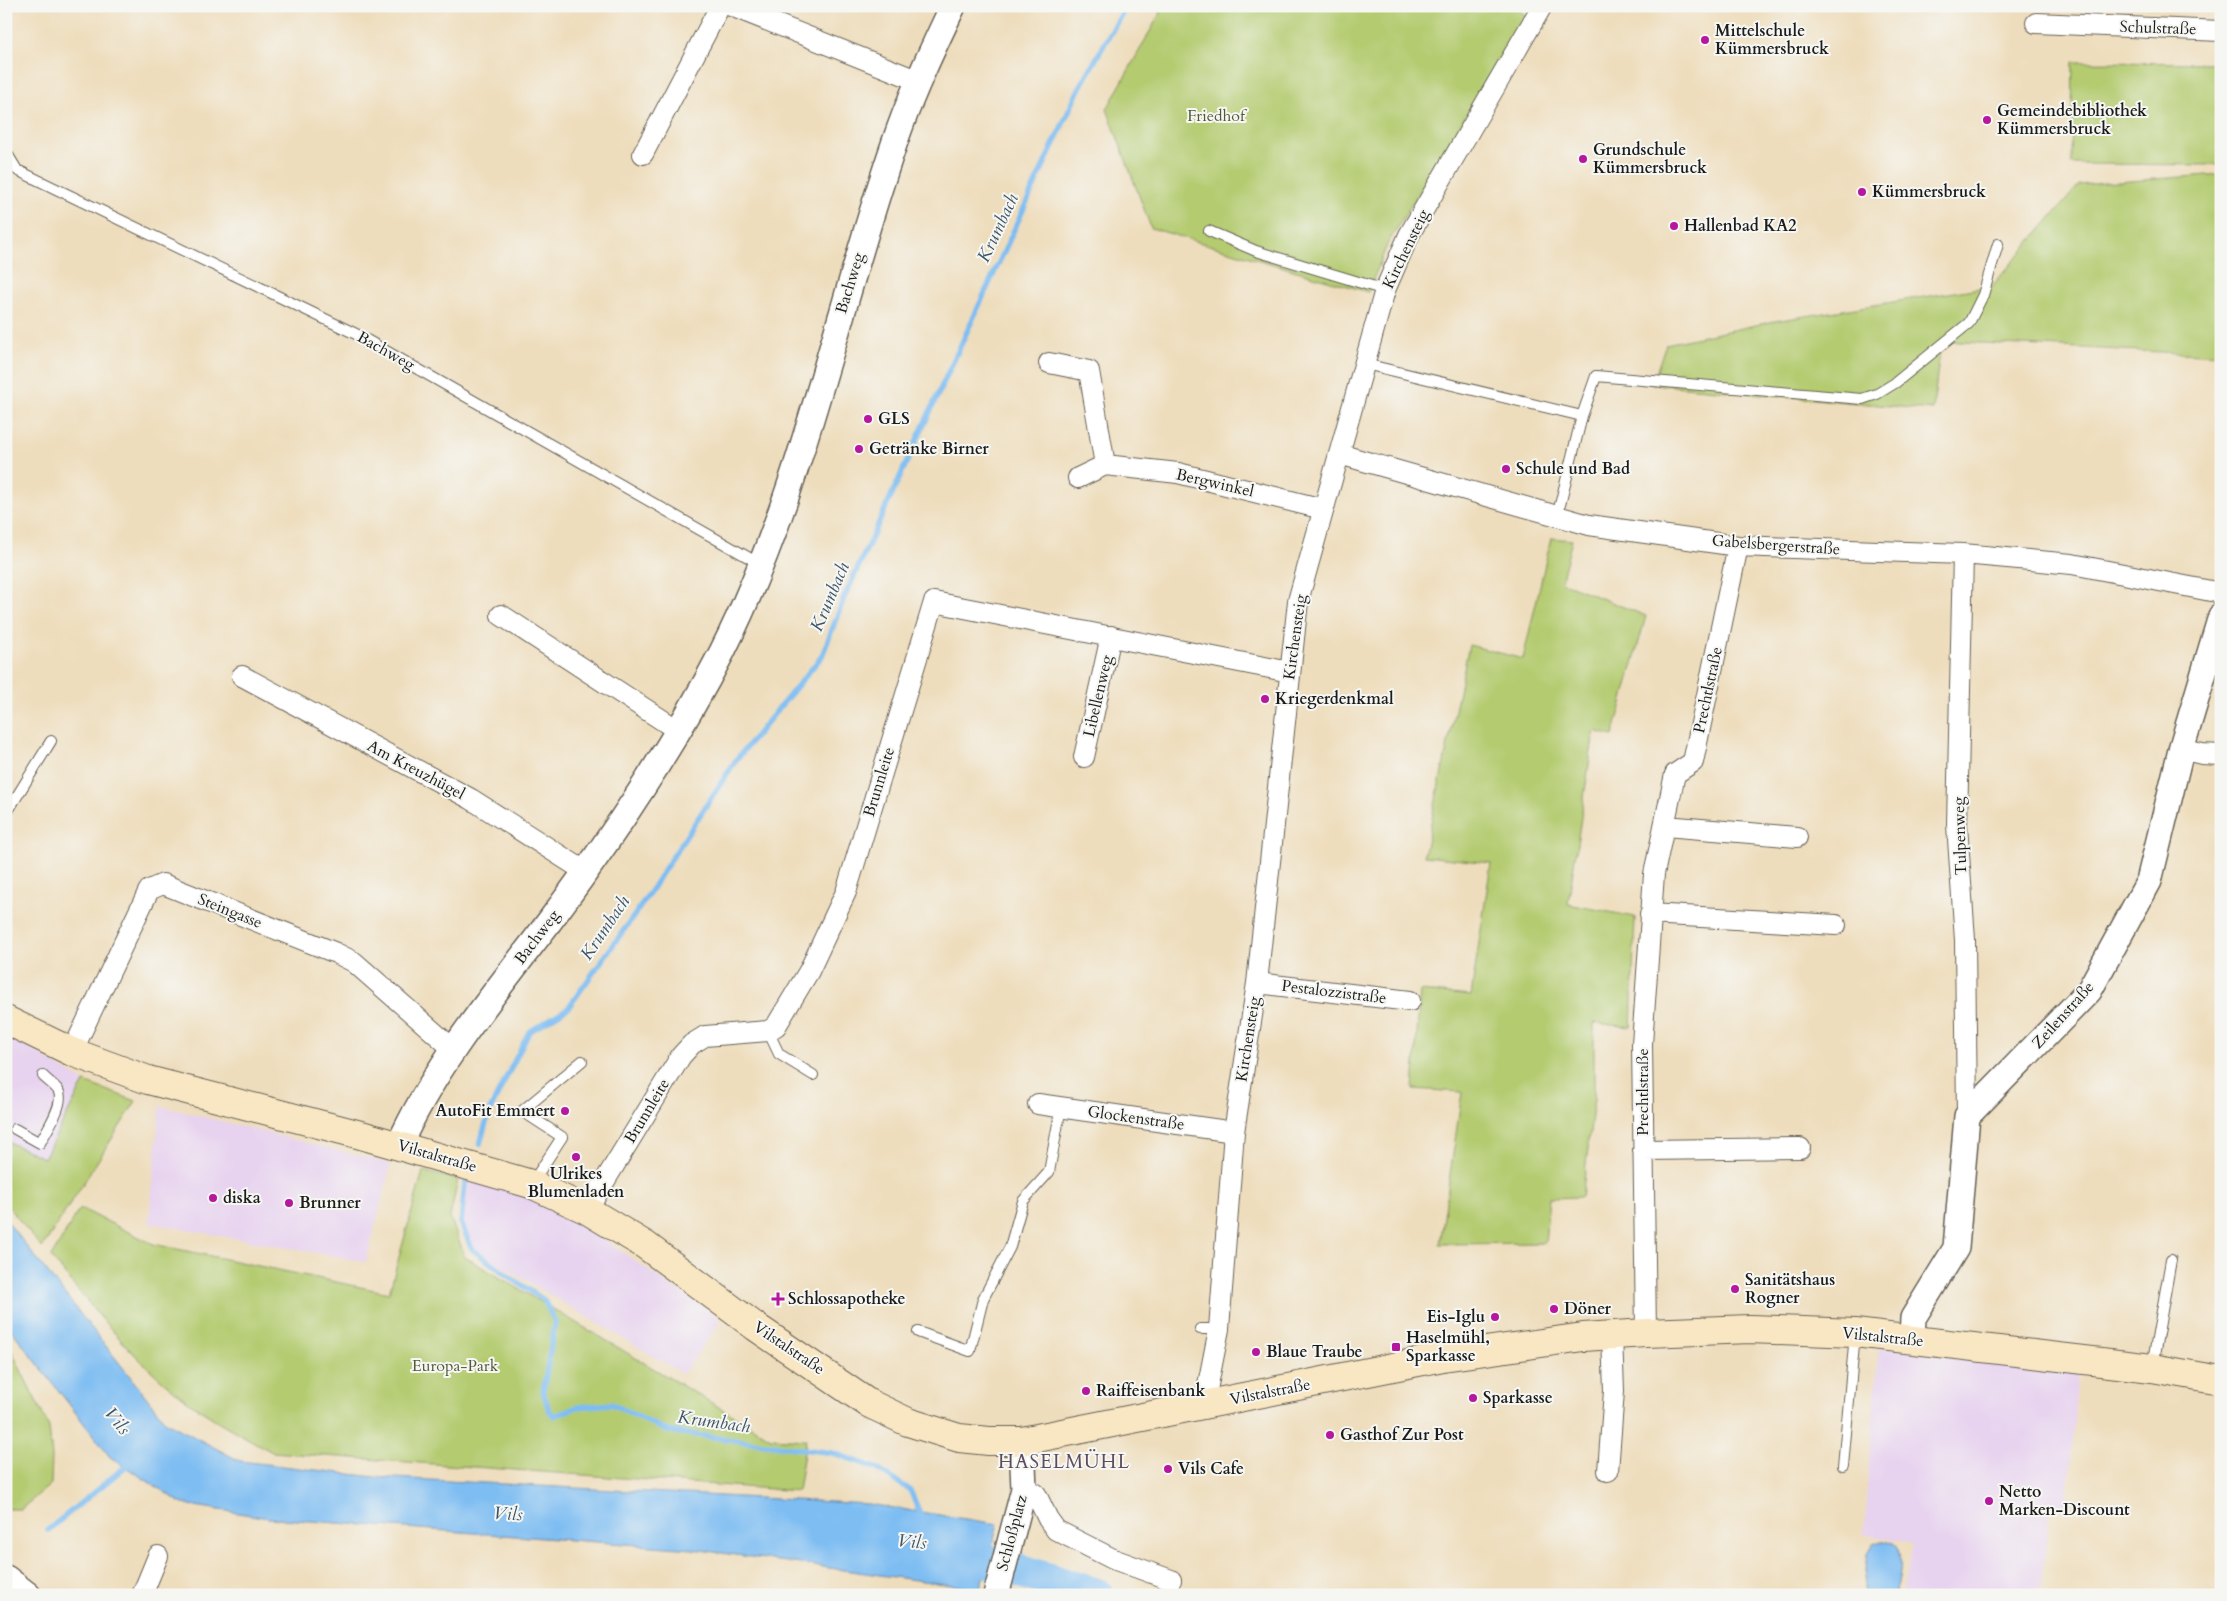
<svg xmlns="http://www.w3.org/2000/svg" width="2227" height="1601" font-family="Cardo,serif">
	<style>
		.built { fill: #e7d2ef }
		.green { fill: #b4cb6f; stroke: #687446 }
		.water { fill: #7ebdf2; stroke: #4d6c87 }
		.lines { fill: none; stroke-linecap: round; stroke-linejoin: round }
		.stream { stroke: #7ebdf2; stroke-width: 5.5 }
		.river { stroke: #7ebdf2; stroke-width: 34 }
		.service-casing { stroke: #666054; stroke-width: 12 }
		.minor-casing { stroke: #666054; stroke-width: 22 }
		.tertiary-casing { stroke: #666054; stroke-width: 28 }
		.secondary-casing { stroke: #666054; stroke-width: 30 }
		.service { stroke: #fff; stroke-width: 10 }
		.minor { stroke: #fff; stroke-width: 20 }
		.tertiary { stroke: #fff; stroke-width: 25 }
		.secondary { stroke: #f9e7c3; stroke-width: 28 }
		.poi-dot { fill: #b5179e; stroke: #f6f6f2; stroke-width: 2 }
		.labels { text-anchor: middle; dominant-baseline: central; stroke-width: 4; stroke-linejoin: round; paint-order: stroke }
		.street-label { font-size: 16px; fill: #1c1c1c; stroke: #f6f6f2 }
		.poi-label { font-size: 16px; font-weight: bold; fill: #1c1c1c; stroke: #f6f6f2; text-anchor: start }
		.park-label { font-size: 16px; fill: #515939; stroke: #f6f6f2 }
		.water-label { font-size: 18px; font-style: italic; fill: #3e5467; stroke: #f6f6f2 }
		.quarter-label { font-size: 19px; letter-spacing: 1px; fill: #5d4c5d; stroke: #f6f6f2 }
	</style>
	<rect width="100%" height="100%" fill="#f6f6f2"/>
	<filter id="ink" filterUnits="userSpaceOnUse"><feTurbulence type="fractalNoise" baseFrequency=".02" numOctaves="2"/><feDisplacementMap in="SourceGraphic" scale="10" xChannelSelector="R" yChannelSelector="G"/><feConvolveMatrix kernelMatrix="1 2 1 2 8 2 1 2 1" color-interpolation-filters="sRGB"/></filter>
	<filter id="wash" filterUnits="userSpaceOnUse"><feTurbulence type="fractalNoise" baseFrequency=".0096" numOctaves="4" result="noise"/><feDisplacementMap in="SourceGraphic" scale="20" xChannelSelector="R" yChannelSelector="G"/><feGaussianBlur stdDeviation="1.12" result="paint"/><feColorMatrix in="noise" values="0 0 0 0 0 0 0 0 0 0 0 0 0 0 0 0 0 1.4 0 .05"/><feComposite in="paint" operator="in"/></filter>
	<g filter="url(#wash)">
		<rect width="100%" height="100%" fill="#eeddbc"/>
		<!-- built -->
		<path class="built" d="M 6,1033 L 84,1082 L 44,1159 L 6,1141 Z
			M 160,1106 L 391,1164 L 366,1262 L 149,1223 Z
			M 469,1178 L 561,1210 L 721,1320 L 683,1374 L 472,1248 L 461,1220 Z
			M 1879,1346 L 2078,1371 L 2071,1460 L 2064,1509 L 2049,1508 L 2041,1595 L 1901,1595 L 1913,1544 L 1863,1534 Z"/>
		<!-- green -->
		<path class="green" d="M 1164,6 L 1514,6 L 1526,16 L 1388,243 L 1368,292 L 1151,228 L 1107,109 Z
			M 2073,62 L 2221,63 L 2221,165 L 2071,164 Z
			M 2221,174 L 2221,355 L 1941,341 L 1933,410 L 1652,384 L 1666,344 L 1775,321 L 1992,286 L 2079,185 Z
			M 1551,538 L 1572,540 L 1561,582 L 1646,616 L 1613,736 L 1594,731 L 1568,904 L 1635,917 L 1631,1027 L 1594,1023 L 1594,1099 L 1582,1197 L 1549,1198 L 1545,1243 L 1440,1244 L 1462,1092 L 1413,1089 L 1420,991 L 1471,996 L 1491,863 L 1424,856 L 1469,645 L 1523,659 Z
			M 84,1082 L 136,1101 L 42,1248 L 6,1204 L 6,1141 L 44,1158 Z
			M 423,1171 L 458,1180 L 450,1217 L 465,1257 L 771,1438 L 806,1440 L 798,1491 L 272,1452 C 240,1434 207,1417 178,1394 C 129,1355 90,1305 51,1257 L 80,1208 L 153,1244 L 389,1293 Z
			M 6,1340 L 49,1427 L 52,1456 L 51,1484 L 21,1509 L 6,1509 Z"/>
		<!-- water -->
		<path class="water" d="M 6,1220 L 166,1422 L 240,1461 L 375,1477 L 868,1504 L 998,1524 L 980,1589 L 693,1549 L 269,1518 L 183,1504 L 110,1457 L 6,1323 Z
			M 1881,1541 C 1884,1542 1890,1542 1893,1543 C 1907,1551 1898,1583 1895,1595 L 1863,1595 L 1868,1555 L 1874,1544 Z"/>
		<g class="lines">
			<!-- stream -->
			<path class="stream" d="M 480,1144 L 489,1112 L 529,1032 L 568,1008 L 636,913 L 736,760 L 822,656 L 844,598 L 1079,89 L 1126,6
				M 465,1182 L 461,1223 L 472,1249 L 508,1276 L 544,1300 L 555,1322 L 543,1392 L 549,1410 L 554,1416 L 577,1407 L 612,1404 L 667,1431 L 833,1453 L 876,1468 L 910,1490 L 922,1518
				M 48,1530 L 131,1462"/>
			<!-- river -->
			<path class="river" d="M 944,1547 L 1097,1595"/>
		</g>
	</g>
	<g filter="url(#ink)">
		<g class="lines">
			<!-- service casing -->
			<g class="service-casing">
				<path id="service" d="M 6,152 L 17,170 L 358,335 L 760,564
					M 1209,231 L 1256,251 L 1385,290
					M 1365,364 L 1582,416 L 1557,517
					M 1582,416 L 1596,376 L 1862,399 L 1877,394 L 1895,383 L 1969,323 L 1983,295 L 1998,244
					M 6,814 L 51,741
					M 768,1031 L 779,1054 L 813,1075
					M 15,1129 L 40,1143 C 46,1131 66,1103 58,1090 C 54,1085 48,1081 43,1076
					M 532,1183 L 562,1137 L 522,1111 L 582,1061
					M 1200,1329 L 1219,1329
					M 918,1332 L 970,1351 L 983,1299 L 1010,1247 L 1023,1201 L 1049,1172 L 1061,1107
					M 2152,1367 L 2171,1260
					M 1843,1466 L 1855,1334"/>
			</g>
			<!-- minor casing -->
			<g class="minor-casing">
				<path id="minor" d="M 731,6 L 919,81
					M 2036,23 L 2221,31
					M 643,154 L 720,6
					M 1049,363 L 1089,371 L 1105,465
					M 1339,454 L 1589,525 L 1738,546 L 1963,554 L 2072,564 L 2221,593
					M 1078,478 L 1105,465 L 1178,473 L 1323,509
					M 1963,554 L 1957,825 L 1965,940 L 1967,1116
					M 501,615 L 679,731
					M 242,676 L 471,799 L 586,872
					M 2181,749 L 2202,754 L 2221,755
					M 1084,757 L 1111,636
					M 1665,826 L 1797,837
					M 1650,914 L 1836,925
					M 1257,983 L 1410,1001
					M 72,1052 L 149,890 L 163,884 L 336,953 L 354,962 L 453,1049
					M 1038,1104 L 1234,1132
					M 1643,1150 L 1800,1148
					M 587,1210 L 681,1056 L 692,1044 L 705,1036 L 768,1031 L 776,1026 L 809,971 L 846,892 L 934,602 L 1290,672
					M 1646,1333 L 1642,1044 L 1654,874 L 1675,774 L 1693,762 L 1738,546
					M 1204,1405 L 1219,1329 L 1234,1132 L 1257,983 L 1298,601 L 1385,290 L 1409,235 L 1542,6
					M 1608,1471 L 1614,1391 L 1612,1335
					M 1024,1489 L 1036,1494 L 1048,1519 L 1056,1530 L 1113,1559 L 1171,1580
					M 142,1595 L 158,1556"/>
			</g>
			<!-- tertiary casing -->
			<g class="tertiary-casing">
				<path id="tertiary" d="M 399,1145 C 436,1063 495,993 549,922 C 613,836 673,747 722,652 C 805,487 838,302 899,130 C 914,88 934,46 953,6
					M 1912,1340 L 1913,1318 L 1956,1248 L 1967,1116 L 2089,991 L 2149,881 L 2182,746 L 2221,616
					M 6,1578 L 28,1595
					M 996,1595 L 1024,1489 L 1022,1441"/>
			</g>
			<!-- secondary casing -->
			<g class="secondary-casing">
				<path id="secondary" d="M 6,1020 L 72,1052 L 148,1080 L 361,1135 L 531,1184 L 587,1210 L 645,1245 L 756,1327 L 868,1403 L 908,1422 L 959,1438 L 989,1441 L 1022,1441 L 1443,1357 L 1583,1337 L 1646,1333 L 1750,1329 L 1855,1333 L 2152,1368 L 2221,1380"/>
			</g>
			<!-- service -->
			<use href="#service" class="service"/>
			<!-- minor -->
			<use href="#minor" class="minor"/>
			<!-- tertiary -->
			<use href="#tertiary" class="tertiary"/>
			<!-- secondary -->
			<use href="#secondary" class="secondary"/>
		</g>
	</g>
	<!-- markers -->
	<g class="poi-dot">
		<circle cx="1705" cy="40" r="5"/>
		<circle cx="1987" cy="120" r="5"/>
		<circle cx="1583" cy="159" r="5"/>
		<circle cx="1862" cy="192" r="5"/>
		<circle cx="1674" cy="226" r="5"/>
		<circle cx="868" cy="419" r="5"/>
		<circle cx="859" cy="449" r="5"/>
		<circle cx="1506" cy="469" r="5"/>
		<circle cx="1265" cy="699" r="5"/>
		<circle cx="565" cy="1111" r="5"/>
		<circle cx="576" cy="1157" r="5"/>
		<circle cx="213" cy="1198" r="5"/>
		<circle cx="289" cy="1203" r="5"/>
		<circle cx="1735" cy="1289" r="5"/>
		<path d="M775.5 1291.5h5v5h5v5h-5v5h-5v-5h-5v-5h5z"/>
		<circle cx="1554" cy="1309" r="5"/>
		<circle cx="1495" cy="1317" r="5"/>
		<rect x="1391" y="1342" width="10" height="10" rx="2.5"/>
		<circle cx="1256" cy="1352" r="5"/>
		<circle cx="1086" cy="1391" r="5"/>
		<circle cx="1473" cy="1398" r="5"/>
		<circle cx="1330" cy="1435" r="5"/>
		<circle cx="1168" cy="1469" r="5"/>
		<circle cx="1989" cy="1501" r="5"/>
	</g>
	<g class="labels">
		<!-- street labels -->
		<g class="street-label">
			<text transform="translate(2158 28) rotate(2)">Schulstraße</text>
			<text transform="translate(1406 249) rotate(-64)">Kirchensteig</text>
			<text transform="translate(850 283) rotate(-73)">Bachweg</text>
			<text transform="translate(386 351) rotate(29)">Bachweg</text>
			<text transform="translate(1215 483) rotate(13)">Bergwinkel</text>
			<text transform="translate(1776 545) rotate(4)">Gabelsbergerstraße</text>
			<text transform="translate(1295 637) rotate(-82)">Kirchensteig</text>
			<text transform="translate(1708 690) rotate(-78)">Prechtlstraße</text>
			<text transform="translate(1098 696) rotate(-77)">Libellenweg</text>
			<text transform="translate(416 770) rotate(28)">Am Kreuzhügel</text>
			<text transform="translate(879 782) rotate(-73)">Brunnleite</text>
			<text transform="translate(1960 836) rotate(-92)">Tulpenweg</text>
			<text transform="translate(230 911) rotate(22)">Steingasse</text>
			<text transform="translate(537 937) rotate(-53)">Bachweg</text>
			<text transform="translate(1334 992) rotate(7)">Pestalozzistraße</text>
			<text transform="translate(2063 1015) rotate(-48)">Zeilenstraße</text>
			<text transform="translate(1248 1039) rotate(-81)">Kirchensteig</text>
			<text transform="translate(1643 1092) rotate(-90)">Prechtlstraße</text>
			<text transform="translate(647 1111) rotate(-59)">Brunnleite</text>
			<text transform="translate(1136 1118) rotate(8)">Glockenstraße</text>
			<text transform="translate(437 1156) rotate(16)">Vilstalstraße</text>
			<text transform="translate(1883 1337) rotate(6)">Vilstalstraße</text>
			<text transform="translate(789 1348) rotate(34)">Vilstalstraße</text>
			<text transform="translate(1270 1392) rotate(-11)">Vilstalstraße</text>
			<text transform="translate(1012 1533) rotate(-75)">Schloßplatz</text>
		</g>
		<!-- poi labels -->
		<g class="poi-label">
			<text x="1715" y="31">Mittelschule<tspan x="1715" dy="18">Kümmersbruck</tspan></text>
			<text x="1997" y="111">Gemeindebibliothek<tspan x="1997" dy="18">Kümmersbruck</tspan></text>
			<text x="1593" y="150">Grundschule<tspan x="1593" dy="18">Kümmersbruck</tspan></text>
			<text x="1872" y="192">Kümmersbruck</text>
			<text x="1684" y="226">Hallenbad KA2</text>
			<text x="878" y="419">GLS</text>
			<text x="869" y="449">Getränke Birner</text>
			<text x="1516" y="469">Schule und Bad</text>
			<text x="1275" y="699">Kriegerdenkmal</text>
			<text x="555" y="1111" text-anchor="end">AutoFit Emmert</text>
			<text x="576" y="1174" text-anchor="middle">Ulrikes<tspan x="576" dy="18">Blumenladen</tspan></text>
			<text x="223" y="1198">diska</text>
			<text x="299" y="1203">Brunner</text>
			<text x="1745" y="1280">Sanitätshaus<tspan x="1745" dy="18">Rogner</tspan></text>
			<text x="788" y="1299">Schlossapotheke</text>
			<text x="1564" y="1309">Döner</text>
			<text x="1485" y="1317" text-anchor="end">Eis-Iglu</text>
			<text x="1406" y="1338">Haselmühl,<tspan x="1406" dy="18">Sparkasse</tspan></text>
			<text x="1266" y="1352">Blaue Traube</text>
			<text x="1096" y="1391">Raiffeisenbank</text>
			<text x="1483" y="1398">Sparkasse</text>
			<text x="1340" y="1435">Gasthof Zur Post</text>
			<text x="1178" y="1469">Vils Cafe</text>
			<text x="1999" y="1492">Netto<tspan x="1999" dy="18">Marken-Discount</tspan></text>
		</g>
		<!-- park labels -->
		<g class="park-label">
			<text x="1216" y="116">Friedhof</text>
			<text x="455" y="1366">Europa-Park</text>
		</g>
		<!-- water labels -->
		<g class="water-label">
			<text transform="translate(998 228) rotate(-65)">Krumbach</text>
			<text transform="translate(830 597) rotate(-67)">Krumbach</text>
			<text transform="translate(605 928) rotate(-56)">Krumbach</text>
			<text transform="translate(117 1421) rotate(51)">Vils</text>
			<text transform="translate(714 1422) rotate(8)">Krumbach</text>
			<text transform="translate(508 1514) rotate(3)">Vils</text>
			<text transform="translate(912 1542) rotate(6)">Vils</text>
		</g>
		<!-- quarter labels -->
		<g class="quarter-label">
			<text x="1064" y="1462">HASELMÜHL</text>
		</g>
	</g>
	<!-- margin -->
	<rect width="2227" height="1601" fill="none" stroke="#f6f6f2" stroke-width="25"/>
</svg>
